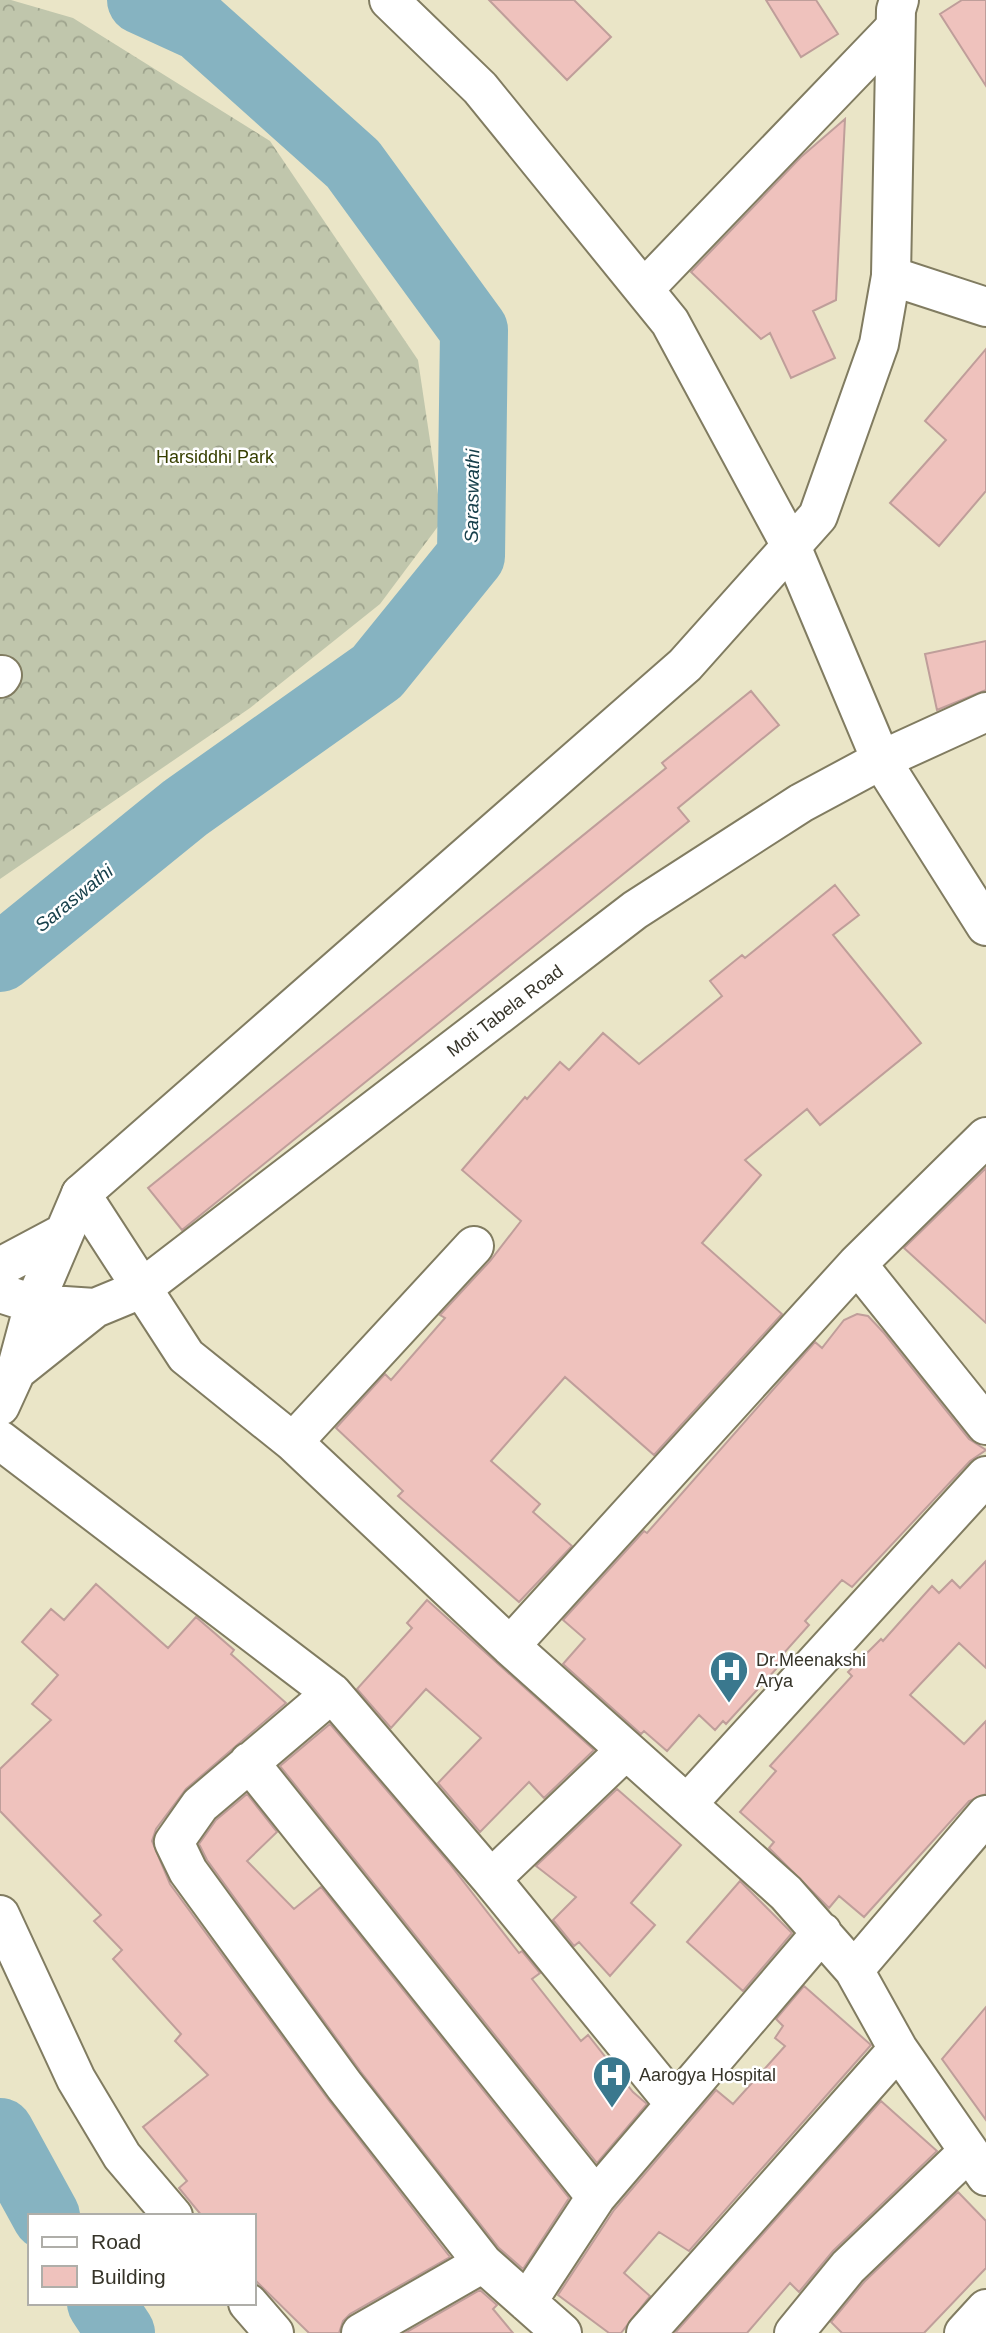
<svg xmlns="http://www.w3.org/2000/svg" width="986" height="2333" font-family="Helvetica,sans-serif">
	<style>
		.forest { fill: url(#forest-crowns) }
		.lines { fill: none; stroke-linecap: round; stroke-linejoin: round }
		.river { stroke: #86b3c1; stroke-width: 68 }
		.building { fill: #efc2bd; stroke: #bf9e9a; stroke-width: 2 }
		.minor-casing { stroke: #817c61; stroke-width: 42 }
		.major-casing { stroke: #817c61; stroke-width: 42 }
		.minor { stroke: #fff; stroke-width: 38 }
		.major { stroke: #fff; stroke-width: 38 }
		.labels { text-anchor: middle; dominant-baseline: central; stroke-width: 5; stroke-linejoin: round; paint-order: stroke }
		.park-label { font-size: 18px; fill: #373f00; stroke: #fff }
		.street-label { font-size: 18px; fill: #363429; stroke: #fff }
		.poi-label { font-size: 18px; fill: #363429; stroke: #fff; text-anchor: start }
		.water-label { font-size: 19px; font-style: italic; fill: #17404b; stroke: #fff }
	</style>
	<defs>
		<pattern id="forest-crowns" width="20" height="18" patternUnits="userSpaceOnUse" patternTransform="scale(1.75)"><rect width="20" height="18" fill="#c0c6ac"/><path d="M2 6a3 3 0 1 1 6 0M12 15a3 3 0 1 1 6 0" fill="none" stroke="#9da28c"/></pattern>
	</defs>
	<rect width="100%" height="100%" fill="#eae5c7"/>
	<!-- forest -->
	<path class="forest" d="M 0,0 L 11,0 L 73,18 L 270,141 L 418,360 L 442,521 L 380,604 L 250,708 L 0,879 Z"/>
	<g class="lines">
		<!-- river -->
		<path class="river" d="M 0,958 L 185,808 L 377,672 L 471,556 L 474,330 L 353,164 L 200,27 L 141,0
			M 0,2132 L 46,2216
			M 101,2303 L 121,2333"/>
	</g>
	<!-- building -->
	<path class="building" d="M 489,0 L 574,0 L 611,37 L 567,80 Z
		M 766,0 L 816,0 L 838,34 L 801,57 Z
		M 962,0 L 986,0 L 986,86 L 940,14 Z
		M 845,119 L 836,300 L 813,311 L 835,358 L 791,378 L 770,333 L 761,339 L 691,272 L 801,157 Z
		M 986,349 L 986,491 L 939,546 L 890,503 L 946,440 L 925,421 Z
		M 986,641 L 986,690 L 937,710 L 925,654 Z
		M 751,691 L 779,725 L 678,808 L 689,821 L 182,1230 L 148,1188 L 666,768 L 662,763 Z
		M 835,885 L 859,915 L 833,935 L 921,1043 L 820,1125 L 807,1109 L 745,1160 L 761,1175 L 702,1243 L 782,1314 L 654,1455 L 565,1377 L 491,1461 L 540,1504 L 533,1512 L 572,1546 L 519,1602 L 398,1496 L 403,1491 L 336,1428 L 385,1374 L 391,1380 L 445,1318 L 440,1315 L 490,1261 L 521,1221 L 462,1170 L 525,1097 L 527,1099 L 560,1062 L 569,1070 L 603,1033 L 639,1064 L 722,996 L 710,981 L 742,955 L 745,958 Z
		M 986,1168 L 986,1323 L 904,1248 Z
		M 857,1314 L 868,1316 L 884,1333 L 969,1439 L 986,1450 L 970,1461 L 852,1587 L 842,1580 L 805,1621 L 809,1625 L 783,1654 L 787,1657 L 726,1724 L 723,1721 L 715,1730 L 699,1715 L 667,1751 L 644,1731 L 641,1734 L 563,1664 L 585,1639 L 563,1620 L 644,1531 L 647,1533 L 815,1342 L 822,1348 L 844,1320 Z
		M 986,1561 L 986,1668 L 959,1643 L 910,1695 L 964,1744 L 986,1721 L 986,1794 L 969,1801 L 864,1917 L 839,1896 L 829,1908 L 769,1848 L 774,1842 L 740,1812 L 776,1771 L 770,1766 L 852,1676 L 848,1672 L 881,1639 L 883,1641 L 932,1586 L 939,1593 L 952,1580 L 960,1588 Z
		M 96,1584 L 168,1648 L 196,1617 L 234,1650 L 231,1654 L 286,1703 L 186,1789 L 156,1829 L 152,1841 L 170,1884 L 327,2098 L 450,2257 L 350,2314 L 343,2321 L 339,2333 L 309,2333 L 254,2279 L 254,2216 L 202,2216 L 179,2188 L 187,2181 L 143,2127 L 208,2075 L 175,2041 L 181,2034 L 113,1959 L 122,1950 L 94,1921 L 101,1915 L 0,1811 L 0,1769 L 51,1720 L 32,1704 L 58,1675 L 22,1642 L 51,1609 L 64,1620 Z
		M 427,1600 L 594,1750 L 544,1798 L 529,1782 L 480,1832 L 438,1783 L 481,1738 L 426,1689 L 391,1728 L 357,1689 L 412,1628 L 407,1623 Z
		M 330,1724 L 449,1863 L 519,1953 L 522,1951 L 540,1973 L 532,1979 L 581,2041 L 588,2035 L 633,2092 L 647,2104 L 597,2163 L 280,1766 Z
		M 617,1789 L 681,1845 L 631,1903 L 655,1925 L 610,1976 L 579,1942 L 574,1946 L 553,1920 L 576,1897 L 536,1866 Z
		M 247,1794 L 277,1832 L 247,1861 L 294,1909 L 321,1887 L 569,2198 L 523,2269 L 499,2248 L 361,2072 L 207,1860 L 199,1844 L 216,1820 Z
		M 740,1881 L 792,1933 L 743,1991 L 687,1942 Z
		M 804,1986 L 871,2045 L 689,2251 L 659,2232 L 624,2273 L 650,2296 L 621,2333 L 609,2333 L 558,2295 L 614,2210 L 716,2090 L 733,2104 L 785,2046 L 775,2038 L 783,2026 L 776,2019 Z
		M 986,2007 L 986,2120 L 942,2059 Z
		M 881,2101 L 937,2151 L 833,2251 L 799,2292 L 790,2283 L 747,2333 L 675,2333 Z
		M 958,2192 L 986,2221 L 986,2268 L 924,2333 L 842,2333 L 831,2322 L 864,2282 Z
		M 480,2290 L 497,2305 L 493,2309 L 513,2333 L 405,2333 Z"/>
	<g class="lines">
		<!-- minor casing -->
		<g class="minor-casing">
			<path id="minor" d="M 389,0 L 480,88 L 670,322 L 791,546 L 881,760 L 986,926
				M 891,276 L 986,307
				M 644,289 L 895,28
				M 0,678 L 2,675
				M 81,1194 L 186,1356 L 293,1442 L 510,1646 L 786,1893 L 854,1970 L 898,2049 L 986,2176
				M 857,1264 L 986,1425
				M 0,1440 L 332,1693
				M 293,1442 L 474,1246
				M 510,1646 L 857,1264 L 986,1137
				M 249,1762 L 596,2197
				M 687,1804 L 986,1476
				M 491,1879 L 626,1750
				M 854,1970 L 986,1815
				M 527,2302 L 596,2197 L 822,1932
				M 361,2333 L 483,2263
				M 562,2333 L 483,2263 L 344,2085 L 188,1871 L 174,1842 L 200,1805 L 332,1693 L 491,1879 L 674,2103
				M 646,2333 L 898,2049
				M 794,2333 L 848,2267 L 968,2152
				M 964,2333 L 986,2309"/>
		</g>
		<!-- major casing -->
		<g class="major-casing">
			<path id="major" d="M 0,1267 L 62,1234
				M 0,1293 L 34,1304 L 95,1308 L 141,1289 L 635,910 L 801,803 L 881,760 L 986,712
				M 16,1371 L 95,1308
				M 0,1406 L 16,1371 L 34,1304 L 81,1194 L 685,665 L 818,516 L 879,344 L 891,276 L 896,10 L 899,0
				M 0,1915 L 76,2079 L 122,2156 L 173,2216
				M 248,2303 L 274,2333"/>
		</g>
		<!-- minor -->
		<use href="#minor" class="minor"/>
		<!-- major -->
		<use href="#major" class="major"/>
	</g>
	<!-- icons -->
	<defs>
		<g id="hospital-pin" transform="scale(2.0125)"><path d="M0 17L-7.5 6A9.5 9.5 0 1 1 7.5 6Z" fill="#3a788e" stroke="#fff"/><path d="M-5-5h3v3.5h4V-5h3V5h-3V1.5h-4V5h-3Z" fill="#fff"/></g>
	</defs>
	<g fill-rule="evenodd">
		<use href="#hospital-pin" x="729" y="1670"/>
		<use href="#hospital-pin" x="612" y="2075"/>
	</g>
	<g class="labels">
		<!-- park labels -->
		<g class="park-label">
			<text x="215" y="457">Harsiddhi Park</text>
		</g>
		<!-- street labels -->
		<g class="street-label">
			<text transform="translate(505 1011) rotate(-37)">Moti Tabela Road</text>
		</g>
		<!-- poi labels -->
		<g class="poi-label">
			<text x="756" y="1660">Dr.Meenakshi<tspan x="756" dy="21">Arya</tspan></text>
			<text x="639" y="2075">Aarogya Hospital</text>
		</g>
		<!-- water labels -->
		<g class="water-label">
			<text transform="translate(472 496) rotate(-89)">Saraswathi</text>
			<text transform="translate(74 898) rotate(-39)">Saraswathi</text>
		</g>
	</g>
	<!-- legend -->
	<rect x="28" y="2214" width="228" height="91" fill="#ffffff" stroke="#afaea9" stroke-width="2"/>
	<rect x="42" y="2237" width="35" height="10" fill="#ffffff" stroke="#afaea9" stroke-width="2"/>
	<text x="91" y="2249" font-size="21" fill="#363429">Road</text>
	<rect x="42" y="2266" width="35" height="21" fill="#efc2bd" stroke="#afaea9" stroke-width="2"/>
	<text x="91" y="2284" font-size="21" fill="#363429">Building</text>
</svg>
